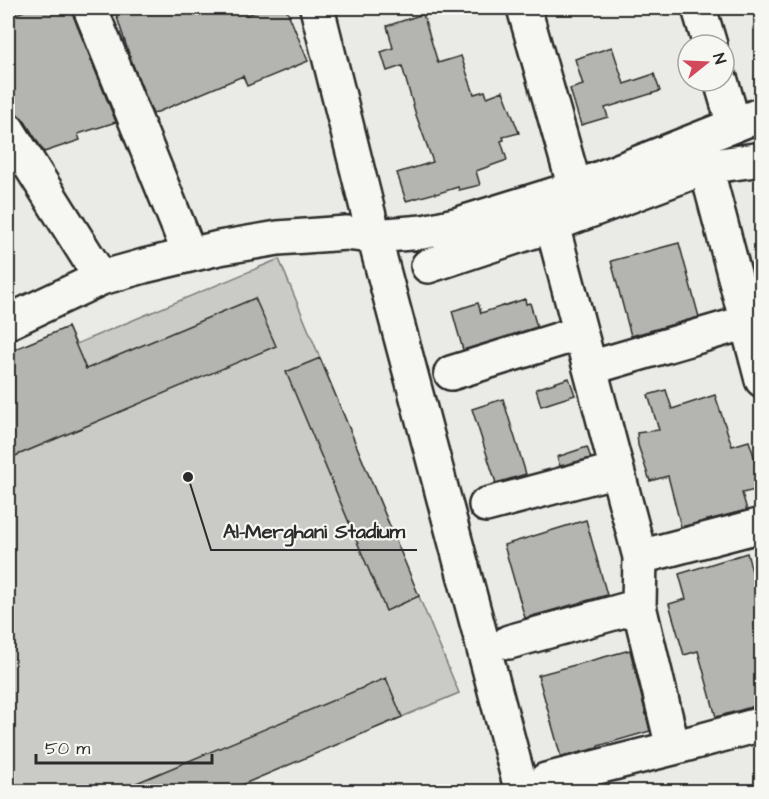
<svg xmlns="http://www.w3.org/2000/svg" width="769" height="799" font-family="'Architects Daughter',sans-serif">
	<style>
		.green { fill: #cacac7; stroke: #7a7a79; stroke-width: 1.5 }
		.building { fill: #b4b4b1; stroke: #2b2b2b; stroke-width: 1.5 }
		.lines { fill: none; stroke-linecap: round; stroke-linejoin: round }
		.minor-casing { stroke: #2b2b2b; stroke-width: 38 }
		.minor { stroke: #f6f6f2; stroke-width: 33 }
		.leader { fill: none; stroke: #2b2b2b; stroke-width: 2 }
		.callout-dot { fill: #2b2b2b; stroke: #f6f6f2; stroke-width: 2 }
		.callout-label { font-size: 20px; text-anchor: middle; font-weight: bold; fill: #2b2b2b; stroke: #f6f6f2; stroke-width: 4.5; stroke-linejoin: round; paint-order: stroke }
	</style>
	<rect width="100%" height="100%" fill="#eaeae6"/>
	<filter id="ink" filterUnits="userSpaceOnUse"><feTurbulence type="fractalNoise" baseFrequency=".0167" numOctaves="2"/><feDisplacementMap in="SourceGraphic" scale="12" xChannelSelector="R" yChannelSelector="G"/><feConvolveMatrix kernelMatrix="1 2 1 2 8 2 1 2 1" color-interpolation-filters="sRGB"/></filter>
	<g filter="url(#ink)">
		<!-- green -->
		<path class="green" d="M 279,259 L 459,693 L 225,791 L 8,792 L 8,352 L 68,327 L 76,344 Z"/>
		<!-- building -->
		<path class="building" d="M 32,8 L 72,8 L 73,15 L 116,122 L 78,134 L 80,140 L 44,152 L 24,120 L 17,114 L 11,99 L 8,100 L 8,17 Z
			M 114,8 L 245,8 L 247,15 L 265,8 L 286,8 L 308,61 L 247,86 L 243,76 L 153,114 L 131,60 Z
			M 423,14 L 438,63 L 461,56 L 474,94 L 485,91 L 487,97 L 503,91 L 519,133 L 503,137 L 504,140 L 501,141 L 507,160 L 476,171 L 480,185 L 459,190 L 458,187 L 436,194 L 435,193 L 406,201 L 397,173 L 433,162 L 416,115 L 402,66 L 387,71 L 381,52 L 393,48 L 387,26 Z
			M 612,47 L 624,84 L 654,74 L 660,91 L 605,108 L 608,117 L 581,125 L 570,89 L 583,85 L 575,59 Z
			M 679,243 L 699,317 L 631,336 L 611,261 Z
			M 255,298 L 276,346 L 8,459 L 8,352 L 68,327 L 86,369 Z
			M 525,299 L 526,304 L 530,303 L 537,327 L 463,350 L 452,311 L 478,303 L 481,313 Z
			M 320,358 L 419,596 L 386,611 L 286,372 Z
			M 569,378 L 575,395 L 541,406 L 536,389 Z
			M 666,390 L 672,409 L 715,395 L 732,446 L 749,441 L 758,468 L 756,468 L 760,489 L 742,493 L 747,510 L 681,527 L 668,476 L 650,481 L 638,445 L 637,433 L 659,430 L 648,395 Z
			M 503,399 L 526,474 L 496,483 L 472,409 Z
			M 587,447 L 591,458 L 560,466 L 557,457 Z
			M 586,520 L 607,595 L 525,618 L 504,545 Z
			M 747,553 L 755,582 L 762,580 L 762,704 L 716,717 L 698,651 L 684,655 L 669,604 L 686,599 L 679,574 Z
			M 630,650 L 650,731 L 598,746 L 598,748 L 561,757 L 538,675 Z
			M 386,678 L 402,717 L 225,792 L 115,792 Z"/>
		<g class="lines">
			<!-- minor casing -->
			<g class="minor-casing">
				<path id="minor" d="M 90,8 L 190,255
					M 317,8 L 374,236 L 522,792
					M 524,8 L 575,188
					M 699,8 L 710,45
					M 721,81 L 734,125
					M 8,130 L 101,278
					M 706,167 L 762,380
					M 552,225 L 640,557 L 639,606 L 673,748
					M 428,266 L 552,225 L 706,167 L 762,159
					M 8,322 L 101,278 L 144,266 L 219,248 L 278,238 L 346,233 L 374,236 L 423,232 L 459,224 L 575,188 L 762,114
					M 590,368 L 747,322
					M 451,373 L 580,333
					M 486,505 L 617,470
					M 640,557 L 762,525
					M 509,642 L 639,606
					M 546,780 L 673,748 L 762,724"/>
			</g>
			<!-- minor -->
			<use href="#minor" class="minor"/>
		</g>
	</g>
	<!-- callouts -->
	<path class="leader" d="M188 477L211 550H417"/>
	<circle class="callout-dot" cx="188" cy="477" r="6"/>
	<g class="callout-label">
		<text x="314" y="538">Al-Merghani Stadium</text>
	</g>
	<!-- margin -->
	<rect width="769" height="799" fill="none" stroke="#f6f6f2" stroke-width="30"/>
	<rect x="15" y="15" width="739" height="769" fill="none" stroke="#2b2b2b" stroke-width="2" filter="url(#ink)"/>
	<!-- north arrow -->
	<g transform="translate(706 63) rotate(72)"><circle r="28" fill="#f6f6f2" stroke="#a5a5a2" stroke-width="1.5"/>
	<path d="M0-4.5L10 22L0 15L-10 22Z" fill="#d1495b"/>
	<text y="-9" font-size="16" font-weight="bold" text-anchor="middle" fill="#2b2b2b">N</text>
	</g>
	<!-- scale -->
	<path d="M36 754v9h176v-9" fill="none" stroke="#2b2b2b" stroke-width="3"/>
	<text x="45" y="754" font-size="18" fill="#2b2b2b" stroke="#f6f6f2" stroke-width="4.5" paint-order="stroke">50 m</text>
</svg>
